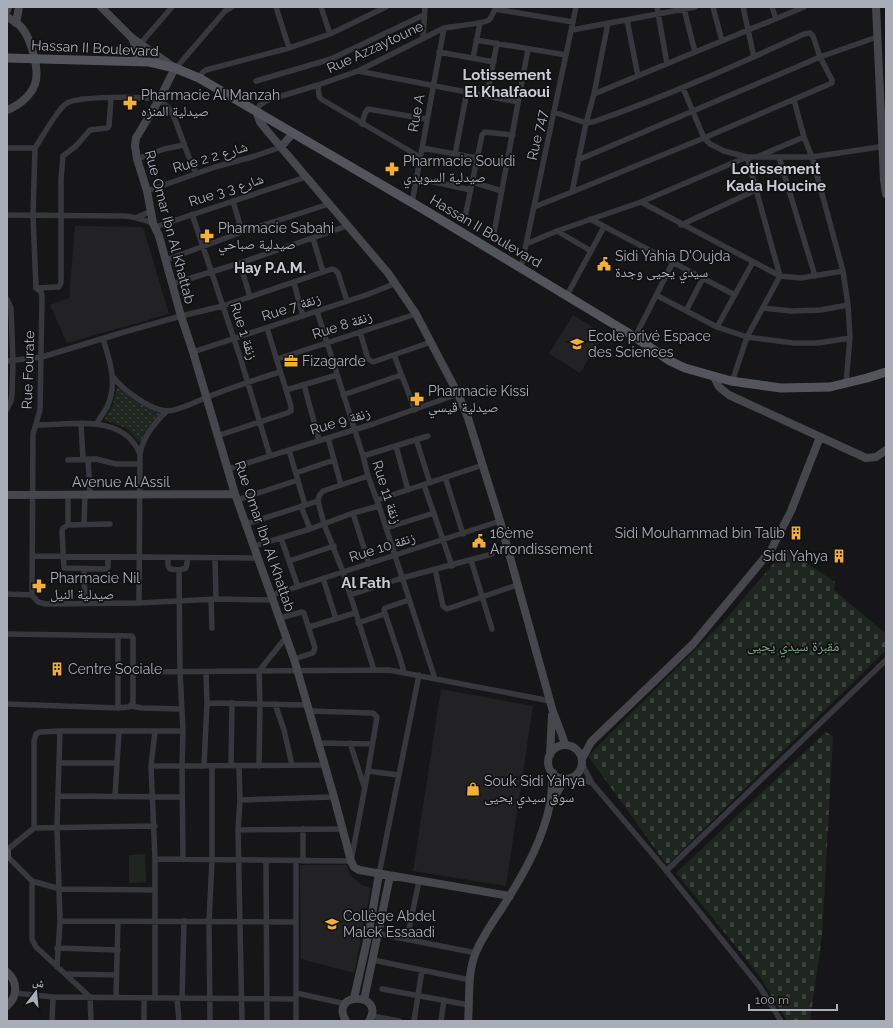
<svg xmlns="http://www.w3.org/2000/svg" width="893" height="1028" font-family="Raleway,'Noto Naskh Arabic',sans-serif">
	<style>
		.built { fill: #222225 }
		.grass { fill: url(#grass-dots) }
		.cemetery { fill: url(#cemetery-stones) }
		.garden { fill: #1e261f }
		.lines { fill: none; stroke-linecap: round; stroke-linejoin: round }
		.street { stroke: #37383d; stroke-width: 5.5 }
		.secondary { stroke: #45474d; stroke-width: 8 }
		.primary { stroke: #53555c; stroke-width: 9 }
		.labels { text-anchor: middle; dominant-baseline: central; stroke-width: 3.5; stroke-linejoin: round; paint-order: stroke }
		.street-label { font-size: 14px; fill: #a8adb8; stroke: #111113 }
		.poi-label { font-size: 14px; fill: #a8adb8; stroke: #111113; text-anchor: start }
		.park-label { font-size: 14px; fill: #7fa381; stroke: #111113 }
		.neighbourhood-label { font-size: 15px; font-weight: bold; fill: #c9ccd4; stroke: #111113 }
	</style>
	<defs>
		<pattern id="grass-dots" width="8" height="8" patternUnits="userSpaceOnUse"><rect width="8" height="8" fill="#1e261f"/><path d="M2 2h.1M6 6h.1" fill="none" stroke="#3c433d" stroke-width="1.8" stroke-linecap="round"/></pattern>
		<pattern id="cemetery-stones" width="16" height="16" patternUnits="userSpaceOnUse"><rect width="16" height="16" fill="#1e261f"/><path d="M2 7V4a2 2 0 0 1 4 0v3zM10 15v-3a2 2 0 0 1 4 0v3z" fill="#3c433d"/></pattern>
	</defs>
	<rect width="100%" height="100%" fill="#161618"/>
	<!-- built -->
	<path class="built" d="M 75,226 L 143,227 L 169,314 L 67,343 L 50,305 L 69,298 Z
		M 573,315 L 604,334 L 580,373 L 549,354 Z
		M 441,689 L 533,706 L 506,886 L 413,871 Z
		M 300,865 L 347,865 L 350,875 L 362,885 L 371,888 L 354,973 L 301,959 Z"/>
	<!-- grass -->
	<path class="grass" d="M 117,387 L 137,402 L 161,414 L 140,443 L 126,428 L 104,420 L 113,404 Z"/>
	<!-- cemetery -->
	<path class="cemetery" d="M 786,549 L 835,582 L 834,590 L 886,634 L 886,650 L 667,865 L 588,756 L 726,619 Z
		M 826,732 L 833,737 L 822,936 L 810,1021 L 787,1021 L 759,975 L 676,873 Z"/>
	<!-- garden -->
	<path class="garden" d="M 145,854 L 146,882 L 129,883 L 129,855 Z"/>
	<g class="lines">
		<!-- street -->
		<path class="street" d="M 276,7 L 289,48
			M 321,7 L 330,34
			M 657,7 L 667,64
			M 713,7 L 722,41
			M 743,7 L 754,57
			M 772,7 L 776,19
			M 684,9 L 695,52
			M 627,20 L 638,76
			M 608,23 L 594,94 L 586,123 L 593,122 C 665,97 734,66 804,34 L 810,33 L 813,36 L 820,57 L 877,37
			M 572,30 L 695,7
			M 423,38 L 425,7
			M 476,40 L 566,55
			M 141,43 L 172,7
			M 439,52 L 494,62
			M 473,58 L 480,23
			M 176,68 L 225,11 L 232,7
			M 358,71 L 518,102
			M 199,78 L 203,72 L 206,70 L 289,48 L 330,34 L 386,7
			M 256,81 L 331,59 L 424,15
			M 318,85 L 319,96 L 321,99 L 420,157
			M 683,88 L 704,138 L 710,144 L 724,151 L 747,157 L 812,157 L 886,146
			M 594,94 L 804,7
			M 487,96 L 497,43
			M 794,100 L 804,137
			M 256,111 L 260,105 L 268,100 L 318,85 L 358,71 L 444,28 C 454,26 483,24 489,20 C 492,17 493,13 495,9 L 573,22
			M 362,124 L 365,113 L 368,109 L 426,119
			M 7,148 L 35,148
			M 35,148 C 42,138 57,109 67,103 C 80,96 143,96 158,100 C 165,102 171,111 174,117 L 190,160 L 196,173
			M 422,148 L 477,158
			M 455,154 L 467,92
			M 759,156 L 804,137 L 812,157 L 843,271 L 848,305 L 850,337 L 846,384
			M 779,157 L 815,276
			M 137,159 L 164,149 L 184,145
			M 416,178 L 471,190
			M 472,182 L 502,191
			M 147,191 L 215,167 L 252,157 L 281,147
			M 572,192 L 704,138 L 832,83 L 832,80 L 820,57 L 578,160
			M 233,201 L 242,232
			M 641,202 L 780,276 L 801,278 L 843,271
			M 412,203 L 444,28
			M 534,207 L 572,192 L 586,123 L 554,112
			M 192,214 L 240,357 L 270,456
			M 7,215 L 125,216 C 136,217 143,220 153,223
			M 138,217 L 151,211
			M 465,217 L 482,135 L 485,132 L 513,135
			M 590,219 L 735,295
			M 681,225 L 756,190
			M 155,227 L 306,177
			M 557,231 L 591,251
			M 494,233 L 528,49
			M 313,238 L 323,272
			M 526,244 L 557,231 L 641,202 L 747,157 L 780,276 L 747,337 L 732,382
			M 166,260 L 242,232 L 329,204
			M 240,263 L 250,297
			M 521,268 L 576,7
			M 294,283 L 303,316
			M 172,284 L 240,263 L 347,226
			M 36,288 L 59,287 L 61,283 L 61,179 L 63,156 L 76,146 L 90,130 L 107,128 L 109,126 L 111,98
			M 656,295 L 717,327 L 747,337 L 794,343 L 818,343 L 850,338
			M 566,297 L 604,227
			M 7,299 L 11,308 L 13,361 L 12,394 L 11,401 L 7,409
			M 763,308 L 791,311 L 821,310 L 848,305
			M 317,311 L 363,456 L 368,476 L 379,506 L 435,679
			M 686,311 L 703,278
			M 717,327 L 753,262
			M 360,332 L 368,359 L 373,362 L 431,342
			M 635,337 L 673,262
			M 193,352 L 369,294 L 396,283
			M 394,355 L 415,410
			M 277,359 L 416,314
			M 7,361 L 42,357 L 121,333 L 181,316 L 223,306 L 332,269 L 335,270 L 338,273 L 347,301
			M 113,377 C 123,390 150,410 167,411 C 179,411 199,400 210,396 C 233,387 257,379 280,372
			M 304,385 L 319,440
			M 286,390 L 337,375
			M 343,395 L 401,375
			M 97,423 C 100,418 104,412 107,407 C 118,384 110,361 103,339
			M 81,424 L 83,459
			M 37,425 C 73,425 123,413 140,454
			M 217,436 L 287,413 L 291,411 L 291,406 L 267,328
			M 328,438 L 341,485
			M 416,439 L 430,483
			M 396,446 L 408,490
			M 289,450 L 305,505
			M 363,456 L 428,436
			M 88,459 L 90,495
			M 68,460 L 96,459 L 116,464 L 140,464
			M 228,469 L 373,424 L 458,394
			M 296,473 L 334,460
			M 368,476 L 323,491 L 319,496 L 318,501 L 324,524 L 343,572 L 374,670
			M 445,477 L 463,534
			M 424,485 L 452,566
			M 237,500 L 298,480
			M 377,500 L 483,465
			M 301,506 L 310,529
			M 353,513 L 369,564
			M 246,524 L 318,501
			M 68,525 L 68,495
			M 84,525 L 85,495
			M 386,528 L 434,513
			M 281,538 L 298,587
			M 254,546 L 310,529 L 353,513 L 379,506
			M 33,556 L 258,558
			M 108,557 L 108,567 L 106,569 L 64,568 L 62,531 L 63,528 L 68,525 L 110,524
			M 168,558 L 168,566 L 170,569 L 179,570
			M 215,558 L 216,599
			M 471,560 L 492,629
			M 289,561 L 334,546
			M 84,569 L 85,603
			M 435,569 L 443,606 L 447,609 L 517,585
			M 323,578 L 336,619
			M 7,594 L 32,595
			M 32,595 L 33,434 L 40,410 L 42,296 L 41,292 L 36,288 L 33,215 L 35,148
			M 32,595 L 38,602 L 46,604 L 139,603 L 216,599 L 274,600
			M 272,595 L 500,521
			M 350,595 L 402,578 L 492,554
			M 211,599 L 212,628
			M 139,603 L 140,454 C 143,437 154,423 167,411
			M 280,618 L 302,612 L 304,613 L 315,648 L 313,653 L 294,659
			M 358,623 L 384,614
			M 309,627 L 355,613
			M 7,634 L 132,636 L 133,638 L 133,703 L 129,707 L 118,708 L 7,704
			M 118,637 L 118,708
			M 134,672 L 389,670 L 550,701
			M 404,672 L 400,658 L 384,610 L 385,608 L 409,600
			M 207,703 L 307,705
			M 275,704 L 284,730 L 292,765
			M 131,706 L 142,708 L 182,709
			M 318,743 L 372,744
			M 350,743 L 364,786
			M 59,763 L 116,763
			M 582,764 L 592,783 L 660,863 L 760,987 L 781,1021
			M 151,766 L 325,765
			M 204,766 L 207,703 L 206,672
			M 231,766 L 232,703
			M 239,766 L 240,800 L 238,830 L 242,1021
			M 259,766 L 260,704 L 259,671 L 287,636
			M 368,771 L 398,775
			M 574,777 L 592,783
			M 58,796 L 182,797
			M 115,797 L 119,731
			M 240,800 L 334,797
			M 34,828 L 34,741 L 36,734 L 40,732 L 60,731 L 183,731
			M 238,830 L 343,829
			M 7,850 L 34,828 L 155,826
			M 7,856 L 32,881 L 60,889 L 154,890
			M 155,859 L 351,861 L 368,771 L 377,717 L 373,713 L 309,711
			M 183,860 L 182,767 L 183,731 L 180,672 L 179,570 L 186,568 L 188,558
			M 266,861 L 267,1021
			M 303,861 L 303,829
			M 666,871 L 886,660
			M 379,874 L 419,675
			M 32,881 L 32,939 L 36,947 L 90,997 L 91,1021
			M 60,921 L 296,922
			M 375,933 L 476,953
			M 407,939 L 419,881
			M 57,948 L 118,950
			M 373,960 L 470,980
			M 57,967 L 60,921 L 57,827 L 60,731
			M 67,974 L 116,975
			M 382,989 L 469,1005
			M 15,993 L 53,997 L 296,999
			M 296,993 L 346,1004
			M 116,997 L 118,921
			M 144,998 L 144,1021
			M 155,998 L 155,859 L 151,766 L 155,731
			M 177,998 L 179,1021
			M 182,998 L 184,921
			M 371,1016 L 399,1021
			M 52,1021 L 53,997
			M 210,1021 L 209,922 L 212,860 L 212,766
			M 296,1021 L 296,861
			M 414,1021 L 422,970
			M 441,1021 L 444,1000"/>
		<!-- secondary -->
		<path class="secondary" d="M 101,7 L 132,38 L 175,68 L 159,100 L 136,138 L 135,146 L 137,159 L 147,191 L 153,223 L 159,236 L 181,316 L 193,352 L 235,494 L 294,659 L 334,797 L 351,861 L 354,867 L 359,870 L 510,896
			M 876,7 L 884,180 L 886,194
			M 7,10 L 8,7
			M 7,17 C 12,20 18,23 22,28 C 31,39 40,70 35,84 C 31,96 18,106 7,110
			M 16,23 L 19,7
			M 132,38 L 136,48 L 136,61
			M 256,111 L 260,122 L 268,132 L 388,273 L 416,314 L 458,394 L 468,418 L 500,521 L 553,712 L 562,735 L 565,745
			M 281,147 L 293,133
			M 714,377 L 719,387 L 729,395 L 866,458 L 876,457 L 886,450
			M 7,495 L 235,494
			M548 762a17 17 0 1 1 34 0a17 17 0 1 1-34 0Z
			M 550,755 L 552,715
			M 582,759 L 591,742 L 693,644 L 771,550 L 791,511 L 820,437
			M 552,801 L 565,779
			M 7,852 L 7,857
			M 7,972 C 18,982 18,996 7,1006
			M 354,998 L 369,932 L 379,874
			M 364,1000 L 390,876
			M 346,1021 C 328,991 387,992 369,1021
			M 468,1021 C 470,998 467,973 476,952 C 484,933 498,915 509,897 C 527,868 543,838 550,804 C 552,794 552,783 553,773"/>
		<!-- primary -->
		<path class="primary" d="M 7,58 L 149,62 L 175,68 L 199,78 L 423,209 L 635,337 L 670,361 L 685,368 L 731,381 L 781,388 L 830,387 L 867,378 L 886,372"/>
	</g>
	<!-- icons -->
	<defs>
		<g id="pharmacy-bare" transform="scale(1.08)"><path d="M-2-6h4v4h4v4h-4v4h-4v-4h-4v-4h4Z" fill="#f2b134" stroke="#111113" stroke-width="2.5" paint-order="stroke"/></g>
		<g id="civic-bare" transform="scale(1.08)"><path d="M-.6-6.5H3V-4.5H.6V-3L4-1V1h2V6H-6V1h2V-1L-.6-3ZM-1.2 2.5V6h2.4V2.5Z" fill="#f2b134" stroke="#111113" stroke-width="2.5" paint-order="stroke"/></g>
		<g id="school-bare" transform="scale(1.08)"><path d="M0-5L7-2L0 1L-7-2ZM-4 1L0 2.5L4 1V4Q0 6-4 4Z" fill="#f2b134" stroke="#111113" stroke-width="2.5" paint-order="stroke"/></g>
		<g id="office-bare" transform="scale(1.08)"><path d="M-6-3h4V-5.5h4V-3h4V5H-6ZM-1-4.5V-3h2v-1.5ZM-6 0V1H6V0Z" fill="#f2b134" stroke="#111113" stroke-width="2.5" paint-order="stroke"/></g>
		<g id="building-bare" transform="scale(1.08)"><path d="M-4-6H4V6H1V3H-1V6H-4ZM-2.5-4.3h1.7v1.8h-1.7ZM.8-4.3h1.7v1.8H.8ZM-2.5-1h1.7V.8h-1.7ZM.8-1h1.7V.8H.8Z" fill="#f2b134" stroke="#111113" stroke-width="2.5" paint-order="stroke"/></g>
		<g id="shop-bare" transform="scale(1.08)"><path d="M-5-2.5h2.3a2.7 3.5 0 0 1 5.4 0H5L5.5 6h-11ZM-1.5-2.5h3a1.5 2.3 0 0 0-3 0Z" fill="#f2b134" stroke="#111113" stroke-width="2.5" paint-order="stroke"/></g>
	</defs>
	<g fill-rule="evenodd">
		<use href="#pharmacy-bare" x="130" y="103"/>
		<use href="#pharmacy-bare" x="392" y="169"/>
		<use href="#pharmacy-bare" x="207" y="236"/>
		<use href="#civic-bare" x="604" y="264"/>
		<use href="#school-bare" x="577" y="344"/>
		<use href="#office-bare" x="291" y="361"/>
		<use href="#pharmacy-bare" x="417" y="399"/>
		<use href="#building-bare" x="796" y="533"/>
		<use href="#civic-bare" x="479" y="541"/>
		<use href="#building-bare" x="839" y="556"/>
		<use href="#pharmacy-bare" x="39" y="586"/>
		<use href="#building-bare" x="57" y="669"/>
		<use href="#shop-bare" x="473" y="789"/>
		<use href="#school-bare" x="332" y="924"/>
	</g>
	<g class="labels">
		<!-- street labels -->
		<g class="street-label">
			<text transform="translate(375 47) rotate(-25)">Rue Azzaytoune</text>
			<text transform="translate(95 48) rotate(3)">Hassan II Boulevard</text>
			<text transform="translate(416 113) rotate(-79)">Rue A</text>
			<text transform="translate(537 135) rotate(-78)">Rue 747</text>
			<text transform="translate(210 157) rotate(-17)">Rue 2 شارع 2</text>
			<text transform="translate(226 190) rotate(-18)">Rue 3 شارع 3</text>
			<text transform="translate(170 227) rotate(75)">Rue Omar Ibn Al Khattab</text>
			<text transform="translate(486 231) rotate(31)">Hassan II Boulevard</text>
			<text transform="translate(291 307) rotate(-18)">Rue 7 زنقة</text>
			<text transform="translate(342 325) rotate(-18)">Rue 8 زنقة</text>
			<text transform="translate(244 331) rotate(72)">Rue 1 زنقة</text>
			<text transform="translate(28 370) rotate(-88)">Rue Fourate</text>
			<text transform="translate(340 421) rotate(-17)">Rue 9 زنقة</text>
			<text x="121" y="482">Avenue Al Assil</text>
			<text transform="translate(387 492) rotate(72)">Rue 11 زنقة</text>
			<text transform="translate(265 536) rotate(71)">Rue Omar Ibn Al Khattab</text>
			<text transform="translate(382 547) rotate(-18)">Rue 10 زنقة</text>
		</g>
		<!-- poi labels -->
		<g class="poi-label">
			<text x="141" y="95">Pharmacie Al Manzah<tspan x="141" dy="16">صيدلية المنزه</tspan></text>
			<text x="403" y="161">Pharmacie Souidi<tspan x="403" dy="16">صيدلية السويدي</tspan></text>
			<text x="218" y="228">Pharmacie Sabahi<tspan x="218" dy="16">صيدلية صباحي</tspan></text>
			<text x="615" y="256">Sidi Yahia D'Oujda<tspan x="615" dy="16">سيدي يحيى وجدة</tspan></text>
			<text x="588" y="336">Ecole privé Espace<tspan x="588" dy="16">des Sciences</tspan></text>
			<text x="302" y="361">Fizagarde</text>
			<text x="428" y="391">Pharmacie Kissi<tspan x="428" dy="16">صيدلية قيسي</tspan></text>
			<text x="490" y="533">16ème<tspan x="490" dy="16">Arrondissement</tspan></text>
			<text x="785" y="533" text-anchor="end">Sidi Mouhammad bin Talib</text>
			<text x="828" y="556" text-anchor="end">Sidi Yahya</text>
			<text x="50" y="578">Pharmacie Nil<tspan x="50" dy="16">صيدلية النيل</tspan></text>
			<text x="68" y="669">Centre Sociale</text>
			<text x="484" y="781">Souk Sidi Yahya<tspan x="484" dy="16">سوق سيدي يحيى</tspan></text>
			<text x="343" y="916">Collège Abdel<tspan x="343" dy="16">Malek Essaadi</tspan></text>
		</g>
		<!-- park labels -->
		<g class="park-label">
			<text x="793" y="646">مقبرة سيدي يحيى</text>
		</g>
		<!-- neighbourhood labels -->
		<g class="neighbourhood-label">
			<text x="507" y="75">Lotissement<tspan x="507" dy="17">El Khalfaoui</tspan></text>
			<text x="776" y="169">Lotissement<tspan x="776" dy="17">Kada Houcine</tspan></text>
			<text x="270" y="268">Hay P.A.M.</text>
			<text x="366" y="583">Al Fath</text>
		</g>
	</g>
	<!-- border -->
	<rect width="893" height="1028" fill="none" stroke="#a8adb8" stroke-width="16"/>
	<!-- north arrow -->
	<g transform="translate(36 992) rotate(16)" stroke="#111113" stroke-width="3" paint-order="stroke">
	<path d="M0-3L7 15L0 10L-7 15Z" fill="#a8adb8"/>
	<text y="-6" font-size="11" font-weight="bold" text-anchor="middle" fill="#a8adb8">ش</text>
	</g>
	<!-- scale -->
	<path d="M749 1004v6h88v-6" fill="none" stroke="#a8adb8" stroke-width="2"/>
	<text x="755" y="1004" font-size="12" fill="#a8adb8" stroke="#111113" stroke-width="3" paint-order="stroke">100 m</text>
</svg>
